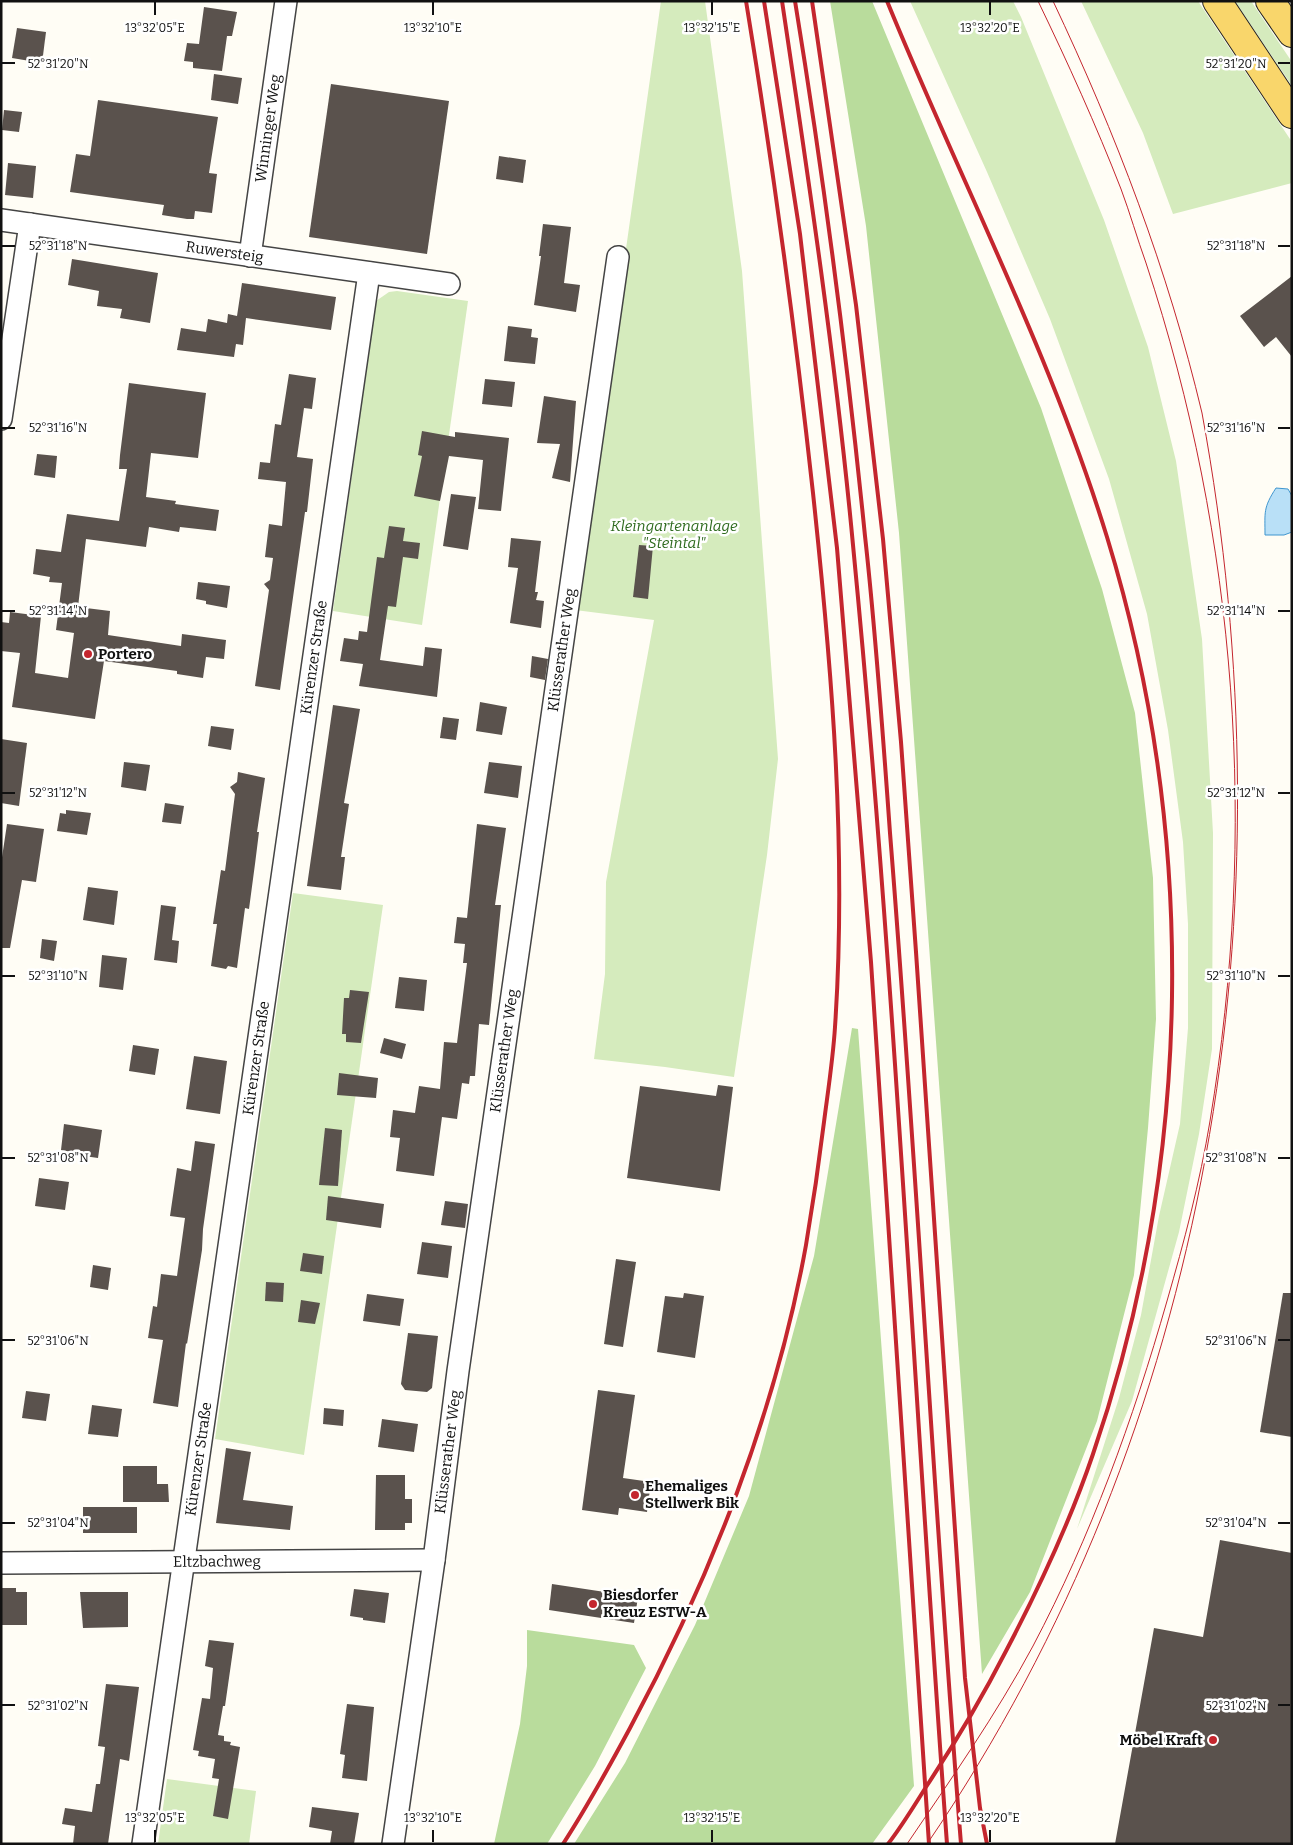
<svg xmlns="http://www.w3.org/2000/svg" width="1293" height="1845" font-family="Bitter,serif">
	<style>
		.green { fill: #d5ebbd }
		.forest { fill: #b9dc9c }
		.water { fill: #b9e0f7; stroke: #3f96cf }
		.building { fill: #5a524d }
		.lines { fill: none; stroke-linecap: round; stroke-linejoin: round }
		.minor-casing { stroke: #444; stroke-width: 24 }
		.primary-casing { stroke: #222; stroke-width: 30 }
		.minor { stroke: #fff; stroke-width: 21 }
		.primary { stroke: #f9d66b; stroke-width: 28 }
		.tram { stroke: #c4262e; stroke-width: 1 }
		.rail { stroke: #c4262e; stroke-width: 4 }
		.ticks { fill: none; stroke: #111; stroke-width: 2 }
		.poi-dot { fill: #c4262e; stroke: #fff; stroke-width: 2 }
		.labels { text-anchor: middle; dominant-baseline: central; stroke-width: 5; stroke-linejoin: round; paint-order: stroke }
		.street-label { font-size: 15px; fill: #111; stroke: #fff }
		.park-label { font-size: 15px; font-style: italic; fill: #2f6b1f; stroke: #fff }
		.poi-label { font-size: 15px; font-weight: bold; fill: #111; stroke: #fff; text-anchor: start }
		.ticks-label { font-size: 12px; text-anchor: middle; fill: #111; stroke: #fff; stroke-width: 5; stroke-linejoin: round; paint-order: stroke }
	</style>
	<rect width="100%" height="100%" fill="#fffdf5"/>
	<!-- green -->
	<g class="green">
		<polygon points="661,1 705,1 742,271 778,759 767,855 734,1077 665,1067 594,1059 605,974 606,882 654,620 575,610"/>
		<polygon points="910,1 1013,1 1021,17 1104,220 1148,347 1176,461 1202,639 1213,833 1212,1049 1199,1134 1179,1232 1132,1401 1077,1529 1119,1398 1141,1315 1159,1216 1180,1124 1188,1028 1188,924 1183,842 1168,730 1147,614 1109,479 1050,319 987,172"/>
		<polygon points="1081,1 1198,1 1292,142 1292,183 1173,214 1143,133"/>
		<polygon points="1235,1 1251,1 1292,62 1292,86"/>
		<polygon points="397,291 468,301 422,625 333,611 376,301 389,292"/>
		<polygon points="293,893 383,905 304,1455 215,1439"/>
		<polygon points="167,1779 256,1791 249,1844 158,1844"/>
	</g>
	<!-- forest -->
	<g class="forest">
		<polygon points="830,1 872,1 1041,408 1102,589 1135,713 1153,878 1156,1019 1148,1128 1134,1275 1097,1421 1030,1592 982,1674 899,533 866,226"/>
		<polygon points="852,1028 858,1029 914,1786 872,1844 574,1844 625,1763 695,1625 749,1496 814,1256"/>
		<polygon points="527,1630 634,1645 646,1668 595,1766 547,1844 494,1844 520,1724 527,1666"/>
	</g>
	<!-- water -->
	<path class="water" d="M1276 488 1288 489 1292 496V532L1284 535H1265C1265 512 1263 508 1276 488Z"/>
	<!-- building -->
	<g class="building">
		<polygon points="204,7 237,12 232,36 227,36 222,71 193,68 193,62 184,61 187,43 199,44"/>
		<polygon points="17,28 46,32 42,63 12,58"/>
		<polygon points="214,74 242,78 238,104 211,100"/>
		<polygon points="331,84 449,101 427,254 309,237"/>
		<polygon points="98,100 218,117 209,173 217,174 212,213 195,211 194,219 187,219 162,215 164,205 70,192 76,154 90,156"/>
		<polygon points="4,110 22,112 19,132 2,130"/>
		<polygon points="499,156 526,160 523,183 496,179"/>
		<polygon points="8,163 36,166 33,198 5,195"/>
		<polygon points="543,224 571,227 564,283 580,285 576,312 534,305 541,256 539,256"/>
		<polygon points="72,259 158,273 150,323 120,318 122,309 97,306 99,291 68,285"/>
		<polygon points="1292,276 1292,357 1276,337 1264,347 1240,316"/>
		<polygon points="242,283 336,297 331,330 246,318 243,345 236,344 234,357 177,350 181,328 206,332 208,319 227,323 228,314 237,316"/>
		<polygon points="508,326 532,329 531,337 538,338 535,364 504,361"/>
		<polygon points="289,374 316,378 312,409 304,408 297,457 313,459 307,512 305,512 280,690 255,686 269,590 264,584 270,580 273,558 265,557 269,524 282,526 286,482 258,479 260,462 270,463 275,424 281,425"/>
		<polygon points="485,379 515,382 512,407 482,404"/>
		<polygon points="129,383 206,393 198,458 151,453 146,497 176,501 175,504 219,510 216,531 180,527 179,532 149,527 146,547 86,539 78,607 110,611 108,635 181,646 182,634 226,640 224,659 206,657 203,678 177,674 177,671 104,661 95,719 12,707 20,653 1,651 1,622 9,623 10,612 41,616 35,673 68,678 74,633 56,630 62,583 49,582 50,577 33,574 36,549 61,552 67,514 119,521 127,469 119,469 120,455"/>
		<polygon points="544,396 576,401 570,482 552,478 560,444 537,443"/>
		<polygon points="422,431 455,437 455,432 509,438 501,511 478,509 483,460 449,456 440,501 414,496 422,456 418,455"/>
		<polygon points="37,454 57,456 55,478 34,475"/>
		<polygon points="451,494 476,497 468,550 443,546"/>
		<polygon points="389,526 405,528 403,541 420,543 418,559 403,557 396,607 388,606 380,660 423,666 425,647 442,649 437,697 359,686 363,664 340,661 344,638 358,640 359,631 367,632 377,557 384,558"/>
		<polygon points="511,538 541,541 535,592 538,592 536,600 544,601 541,628 510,623 518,568 508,567"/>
		<polygon points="639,545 653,546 648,599 633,597"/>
		<polygon points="198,582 230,586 227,608 206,604 206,601 196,599"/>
		<polygon points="532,656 548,659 545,680 530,677"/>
		<polygon points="480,702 507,707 502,735 476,731"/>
		<polygon points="333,705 360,709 344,803 349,804 341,857 345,857 341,890 307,886"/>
		<polygon points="443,717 459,719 456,740 440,738"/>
		<polygon points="211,726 234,729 231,750 208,746"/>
		<polygon points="1,739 27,743 19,806 1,803"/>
		<polygon points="124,762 150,765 146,791 121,787"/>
		<polygon points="489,762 522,766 518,798 484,793"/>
		<polygon points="238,772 265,778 257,832 259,832 255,864 249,909 245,908 237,968 228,966 226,969 211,966 217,924 213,924 221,870 225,871 235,794 230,787 237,782"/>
		<polygon points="165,803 184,806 181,824 162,822"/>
		<polygon points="66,810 91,813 87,835 57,831 60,813 66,814"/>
		<polygon points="7,824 44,829 36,882 22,880 10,948 1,948 1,864"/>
		<polygon points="477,824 506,828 495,905 501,905 489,1025 479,1024 475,1076 470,1076 469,1084 462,1083 457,1119 442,1117 434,1176 396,1171 400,1138 390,1137 393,1110 415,1113 419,1086 440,1089 444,1042 457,1043 467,963 463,963 465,944 454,943 457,917 467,918"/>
		<polygon points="88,887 118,891 114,925 83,920"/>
		<polygon points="161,905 176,907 172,940 179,941 177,963 154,960"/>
		<polygon points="42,939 57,941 54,961 40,958"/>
		<polygon points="102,955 127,958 123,990 99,987"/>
		<polygon points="399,977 427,980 424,1011 395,1008"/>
		<polygon points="350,990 369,992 361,1043 346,1042 346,1034 342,1034 344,998 349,998"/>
		<polygon points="384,1038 406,1044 402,1059 380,1053"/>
		<polygon points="133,1045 159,1049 155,1075 129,1071"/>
		<polygon points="194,1056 227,1061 220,1114 186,1109"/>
		<polygon points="339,1073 378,1078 376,1098 337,1095"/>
		<polygon points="718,1085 733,1087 720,1191 627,1178 640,1086 716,1096"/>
		<polygon points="64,1124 102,1130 98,1158 77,1155 77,1153 61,1150"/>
		<polygon points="325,1128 342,1130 338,1186 319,1185"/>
		<polygon points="195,1141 215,1144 203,1229 202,1250 187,1344 186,1343 178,1407 153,1403 163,1340 148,1338 153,1306 157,1307 161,1274 177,1276 185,1218 170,1216 177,1168 191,1171"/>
		<polygon points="39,1178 69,1182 65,1210 35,1206"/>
		<polygon points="328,1196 384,1204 381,1228 326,1220"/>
		<polygon points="445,1201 468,1204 465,1228 441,1225"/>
		<polygon points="422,1242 452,1246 448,1278 417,1274"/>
		<polygon points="303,1253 324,1256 322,1274 300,1271"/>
		<polygon points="616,1259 636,1262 623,1347 604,1344"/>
		<polygon points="93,1265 111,1268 108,1290 90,1287"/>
		<polygon points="266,1282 284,1283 283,1302 265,1301"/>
		<polygon points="684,1293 704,1296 695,1358 657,1352 665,1296 683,1298"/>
		<polygon points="1283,1293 1292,1293 1292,1437 1260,1432"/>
		<polygon points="367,1294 404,1299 400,1326 363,1321"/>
		<polygon points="301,1300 320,1303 315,1324 298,1322"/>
		<polygon points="408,1333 438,1336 432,1388 427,1392 405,1390 401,1384"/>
		<polygon points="598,1390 635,1395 623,1478 651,1482 647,1512 619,1508 618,1515 582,1510"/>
		<polygon points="26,1391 50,1394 46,1421 22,1418"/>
		<polygon points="92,1405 122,1409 118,1437 88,1434"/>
		<polygon points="324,1408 344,1410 343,1426 323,1424"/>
		<polygon points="382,1419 418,1424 414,1452 378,1447"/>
		<polygon points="226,1448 251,1452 243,1500 293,1506 290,1530 216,1523"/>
		<polygon points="123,1466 157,1466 157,1484 168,1484 169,1502 123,1502"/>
		<polygon points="376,1475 405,1475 405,1499 412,1499 412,1523 405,1523 405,1530 375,1530"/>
		<rect x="83" y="1507" width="54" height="26"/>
		<polygon points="1220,1540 1292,1553 1292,1844 1115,1844 1154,1628 1203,1637"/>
		<polygon points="552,1584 638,1597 634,1623 549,1610"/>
		<polygon points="1,1588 16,1588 16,1592 27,1592 27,1625 1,1625"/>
		<polygon points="354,1589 389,1593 385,1623 363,1620 363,1618 350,1616"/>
		<polygon points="80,1592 128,1592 128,1627 83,1628"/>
		<polygon points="209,1640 234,1643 225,1706 223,1706 218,1735 224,1736 224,1741 231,1742 230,1745 240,1747 228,1819 213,1816 219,1779 212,1778 215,1759 198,1756 199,1751 193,1750 202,1698 210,1699 213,1668 205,1666"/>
		<polygon points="106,1684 139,1687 129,1761 120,1759 108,1844 73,1844 75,1826 62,1824 65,1808 92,1812 96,1784 100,1784 105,1747 98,1746"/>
		<polygon points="347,1704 374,1707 367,1781 342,1778 345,1755 340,1754"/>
		<polygon points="312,1807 359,1813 354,1844 330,1844 332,1831 309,1827"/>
	</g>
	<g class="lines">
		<defs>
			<g id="minor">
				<path id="s1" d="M1 220 449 284"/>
				<path id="s2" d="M250 256 286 1"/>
				<polyline points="1,419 30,224"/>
				<path id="s3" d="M1 1563 434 1560"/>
				<path id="s4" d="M143 1844 369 273"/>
				<path id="s5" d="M393 1844 434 1560 458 1371 618 257"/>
			</g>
			<g id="primary">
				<polyline points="1217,1 1292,114"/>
				<polyline points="1270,1 1292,33"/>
			</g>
		</defs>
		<!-- minor casing -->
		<use href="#minor" class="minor-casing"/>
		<!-- primary casing -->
		<use href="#primary" class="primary-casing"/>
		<!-- minor -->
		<use href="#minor" class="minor"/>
		<!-- primary -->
		<use href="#primary" class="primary"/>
		<!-- tram -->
		<g class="tram">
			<path d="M907 1844C951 1779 996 1715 1033 1646 1091 1536 1133 1420 1167 1301 1184 1242 1200 1182 1210 1121 1258 831 1238 542 1146 263 1137 238 1130 213 1121 189 1096 125 1068 63 1038 1"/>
			<path d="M927 1844C1212 1427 1293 907 1202 413 1168 270 1116 134 1053 1"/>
		</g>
		<!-- rail -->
		<g class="rail">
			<polyline points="764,1 800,234 837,548 871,962 929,1844"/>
			<path d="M782 1C809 182 836 363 853 545 895 977 915 1411 947 1844"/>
			<path d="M795 1C824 179 847 357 865 536 876 635 883 734 890 833 917 1169 934 1507 961 1844"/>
			<polyline points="812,1 856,305 883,539 901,742 916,952 965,1678 980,1808 987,1844"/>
			<path d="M887 1C960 180 1050 352 1107 537 1198 834 1194 1159 1093 1454 1070 1522 1039 1588 1006 1651 982 1698 955 1743 926 1787 914 1806 902 1826 888 1844"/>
			<path d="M563 1844C587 1807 609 1767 630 1728 710 1579 776 1412 806 1245 813 1204 819 1163 824 1122 828 1091 833 1059 835 1027 847 849 832 671 813 493 795 329 773 165 746 1"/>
		</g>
	</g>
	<!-- ticks -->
	<path class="ticks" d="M155 2V15M433 2V15M712 2V15M990 2V15M2 63H15M1278 63H1290M2 246H15M1278 246H1290M2 428H15M1278 428H1290M2 611H15M1278 611H1290M2 793H15M1278 793H1290M2 976H15M1278 976H1290M2 1158H15M1278 1158H1290M2 1340H15M1278 1340H1290M2 1523H15M1278 1523H1290M2 1705H15M1278 1705H1290M155 1830V1842M433 1830V1842M712 1830V1842M990 1830V1842"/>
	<!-- markers -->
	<g class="poi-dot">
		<circle cx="88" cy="654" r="5"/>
		<circle cx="635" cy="1495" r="5"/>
		<circle cx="593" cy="1604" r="5"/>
		<circle cx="1213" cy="1740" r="5"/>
	</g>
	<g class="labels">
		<!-- street labels -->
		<g class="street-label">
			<text stroke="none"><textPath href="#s2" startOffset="129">Winninger Weg</textPath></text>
			<text stroke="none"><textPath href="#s1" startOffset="226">Ruwersteig</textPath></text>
			<text stroke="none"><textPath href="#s5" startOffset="1206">Klüsserather Weg</textPath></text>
			<text stroke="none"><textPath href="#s4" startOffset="1199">Kürenzer Straße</textPath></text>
			<text stroke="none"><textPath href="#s5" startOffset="801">Klüsserather Weg</textPath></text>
			<text stroke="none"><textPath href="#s4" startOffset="794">Kürenzer Straße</textPath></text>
			<text stroke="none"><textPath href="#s5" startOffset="396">Klüsserather Weg</textPath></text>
			<text stroke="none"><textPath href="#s4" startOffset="389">Kürenzer Straße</textPath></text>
			<text stroke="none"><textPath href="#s3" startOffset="216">Eltzbachweg</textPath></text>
		</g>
		<!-- park labels -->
		<g class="park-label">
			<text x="674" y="526">Kleingartenanlage<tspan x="674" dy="17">"Steintal"</tspan></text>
		</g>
		<!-- poi labels -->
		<g class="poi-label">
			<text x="98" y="654">Portero</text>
			<text x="645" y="1486">Ehemaliges<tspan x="645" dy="17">Stellwerk Bik</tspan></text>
			<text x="603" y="1595">Biesdorfer<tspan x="603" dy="17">Kreuz ESTW-A</tspan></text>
			<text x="1203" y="1740" text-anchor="end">Möbel Kraft</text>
		</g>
	</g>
	<g class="ticks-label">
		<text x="155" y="32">13°32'05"E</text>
		<text x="433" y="32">13°32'10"E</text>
		<text x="712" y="32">13°32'15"E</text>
		<text x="990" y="32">13°32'20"E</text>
		<text x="58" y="68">52°31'20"N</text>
		<text x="1236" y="68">52°31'20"N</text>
		<text x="58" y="250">52°31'18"N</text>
		<text x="1236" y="250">52°31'18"N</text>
		<text x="58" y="432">52°31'16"N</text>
		<text x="1236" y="432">52°31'16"N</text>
		<text x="58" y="615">52°31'14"N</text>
		<text x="1236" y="615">52°31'14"N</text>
		<text x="58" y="797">52°31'12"N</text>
		<text x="1236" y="797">52°31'12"N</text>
		<text x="58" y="980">52°31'10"N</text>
		<text x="1236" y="980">52°31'10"N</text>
		<text x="58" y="1162">52°31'08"N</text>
		<text x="1236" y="1162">52°31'08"N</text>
		<text x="58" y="1345">52°31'06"N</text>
		<text x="1236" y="1345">52°31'06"N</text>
		<text x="58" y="1527">52°31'04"N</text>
		<text x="1236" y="1527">52°31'04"N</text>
		<text x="58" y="1710">52°31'02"N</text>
		<text x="1236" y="1710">52°31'02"N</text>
		<text x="155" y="1822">13°32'05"E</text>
		<text x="433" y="1822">13°32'10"E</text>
		<text x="712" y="1822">13°32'15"E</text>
		<text x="990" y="1822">13°32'20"E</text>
	</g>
	<!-- border -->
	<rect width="1293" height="1845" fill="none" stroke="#111111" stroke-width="5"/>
</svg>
